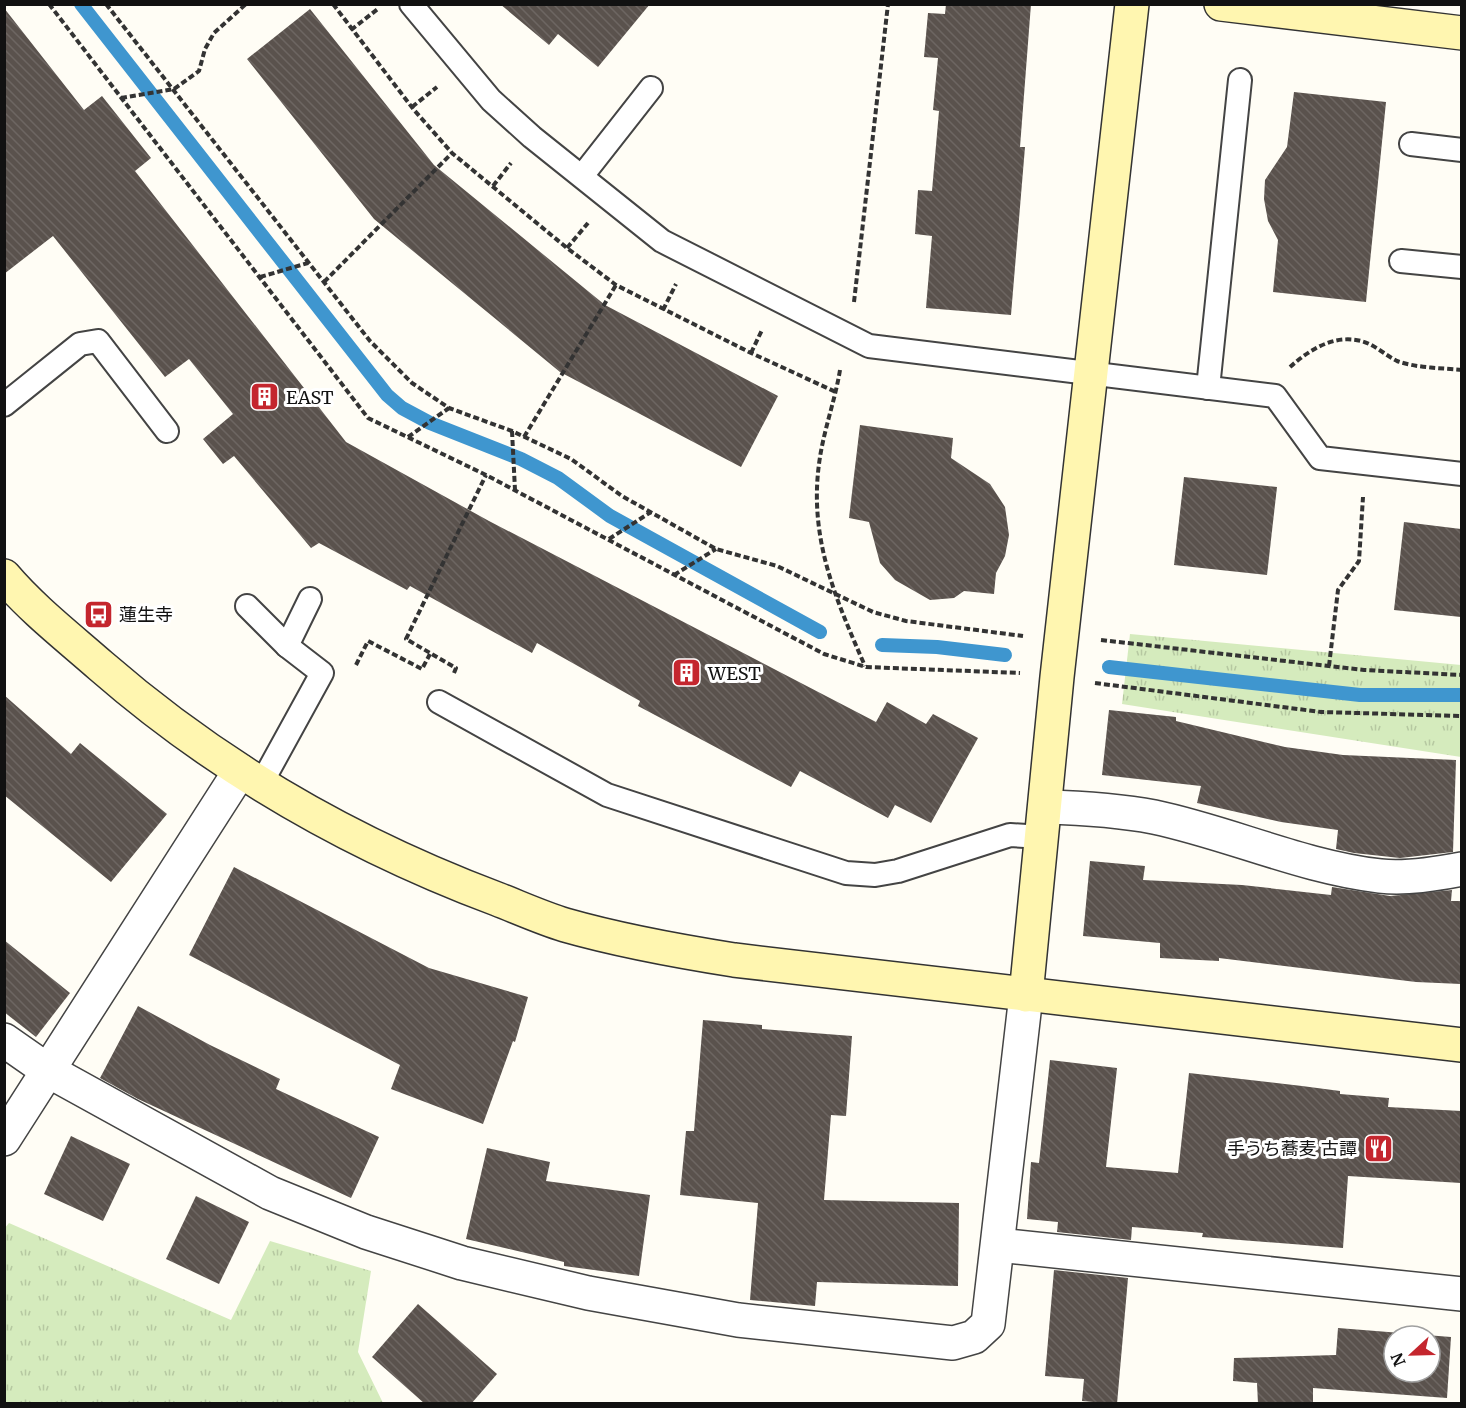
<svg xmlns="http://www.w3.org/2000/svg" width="1466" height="1408" font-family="Merriweather,'Noto Sans JP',serif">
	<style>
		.grass { fill: url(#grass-tufts) }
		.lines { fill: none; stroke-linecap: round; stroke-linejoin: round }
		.stream { stroke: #3f96cf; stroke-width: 14 }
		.building { fill: url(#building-back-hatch); fill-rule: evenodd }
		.lane-casing { stroke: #444; stroke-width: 26 }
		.street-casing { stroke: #444; stroke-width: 36 }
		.secondary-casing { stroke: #333; stroke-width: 36 }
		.path { stroke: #333; stroke-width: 4; stroke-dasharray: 6 3; stroke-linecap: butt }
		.lane { stroke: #fff; stroke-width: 22 }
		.street { stroke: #fff; stroke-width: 33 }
		.secondary { stroke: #fff6b0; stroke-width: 33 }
		.labels { text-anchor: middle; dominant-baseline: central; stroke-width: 6; stroke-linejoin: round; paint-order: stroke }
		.poi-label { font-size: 18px; fill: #111; stroke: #fff; text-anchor: start }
	</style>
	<defs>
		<pattern id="grass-tufts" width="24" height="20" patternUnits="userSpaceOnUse" patternTransform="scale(1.5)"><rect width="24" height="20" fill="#d5ebbd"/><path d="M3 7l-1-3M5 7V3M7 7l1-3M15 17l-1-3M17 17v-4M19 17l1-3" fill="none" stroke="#b6c8a1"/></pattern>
		<pattern id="building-back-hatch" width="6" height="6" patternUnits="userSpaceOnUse" patternTransform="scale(1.5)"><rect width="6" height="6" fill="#5a524d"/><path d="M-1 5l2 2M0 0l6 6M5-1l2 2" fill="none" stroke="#6d6662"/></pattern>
	</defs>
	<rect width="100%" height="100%" fill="#fffdf5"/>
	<!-- grass -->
	<g class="grass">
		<polygon points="1130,634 1461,665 1461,757 1122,704"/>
		<polygon points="9,1223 231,1320 270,1241 371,1271 358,1352 383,1403 5,1403 4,1229"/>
	</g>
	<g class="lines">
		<!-- stream -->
		<g class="stream">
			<polyline points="81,4 387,395 402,408 430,423 521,459 558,478 610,516 820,632"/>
			<polyline points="882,645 937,647 1005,655"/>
			<polyline points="1109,667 1360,695 1462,695"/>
		</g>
	</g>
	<!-- building -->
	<g class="building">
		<polygon points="500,4 650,4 598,67 558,34 549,45"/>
		<polygon points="946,4 1031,4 1020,147 1025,147 1011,315 926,308 932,236 915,234 918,190 932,191 939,111 933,110 938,58 924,57 928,13 945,14"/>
		<polygon points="4,8 84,110 102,96 151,158 135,171 346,442 489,521 876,722 887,702 926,724 933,714 978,738 931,823 895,805 888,818 800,771 791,787 638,706 640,701 537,643 532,653 410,586 407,590 319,543 311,548 234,456 223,464 203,439 233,414 189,359 165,377 53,236 4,274"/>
		<polygon points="310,9 434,165 605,305 778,396 741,467 560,372 374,219 247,59"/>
		<polygon points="1294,92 1386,102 1366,302 1273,292 1278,240 1268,221 1264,199 1265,180 1287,147"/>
		<polygon points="860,425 953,438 951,458 990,484 1005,507 1009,535 1005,556 996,573 994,594 964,591 954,598 930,600 895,580 880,563 869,522 849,518"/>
		<polygon points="1184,477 1277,487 1267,575 1174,565"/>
		<polygon points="1404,522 1461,529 1461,617 1394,610"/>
		<polygon points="4,695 71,754 80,743 167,814 111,882 4,795"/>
		<polygon points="1109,710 1176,717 1176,721 1285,747 1343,755 1456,760 1453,852 1400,858 1354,853 1336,849 1338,830 1281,822 1197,803 1201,786 1102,775"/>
		<polygon points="1090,861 1145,866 1143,880 1242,885 1331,895 1332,887 1390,896 1452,890 1451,901 1461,901 1461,984 1416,982 1219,958 1219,961 1160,958 1160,943 1083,936"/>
		<polygon points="234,867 429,968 528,997 515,1042 513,1041 483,1124 391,1089 400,1065 189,955"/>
		<polygon points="4,940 70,993 36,1037 4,1012"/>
		<polygon points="138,1006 210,1045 280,1079 276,1089 379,1137 351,1198 138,1099 100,1078"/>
		<polygon points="703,1020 762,1025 762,1029 852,1036 846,1116 831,1115 824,1200 959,1203 958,1286 817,1282 815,1306 750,1300 758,1203 680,1195 686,1131 694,1131"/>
		<polygon points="1050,1060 1117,1068 1106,1167 1178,1173 1189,1073 1302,1086 1340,1091 1340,1094 1389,1098 1388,1107 1461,1111 1461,1183 1348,1176 1343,1248 1202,1237 1203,1233 1132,1227 1131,1240 1057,1232 1058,1222 1027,1219 1031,1162 1039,1163"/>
		<polygon points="71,1136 130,1164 103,1221 44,1194"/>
		<polygon points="487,1148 550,1162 546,1181 650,1195 639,1276 564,1266 564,1262 466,1239"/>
		<polygon points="196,1196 249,1222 219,1284 166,1259"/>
		<polygon points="1054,1270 1128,1278 1117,1404 1082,1401 1084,1379 1045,1376"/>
		<polygon points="418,1304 497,1374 471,1404 425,1404 372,1357"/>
		<path d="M1338 1328 1451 1337 1447 1398 1313 1388V1404H1258L1257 1383 1233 1381 1234 1358 1336 1355ZM1394 1336H1430V1372H1394Z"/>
	</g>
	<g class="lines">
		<defs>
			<g id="lane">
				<polyline points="411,4 491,100 532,137 662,241 869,346 1275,396 1320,458 1462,474"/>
				<polyline points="1411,144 1462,150"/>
				<polyline points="582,176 651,88"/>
				<polyline points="1401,261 1462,267"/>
				<polyline points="1208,388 1240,80"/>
				<polyline points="4,405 80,344 98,341 167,431"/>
				<polyline points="247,606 287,646 322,673 261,784"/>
				<polyline points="287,646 310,599"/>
				<polyline points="439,702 607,795 846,873 875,875 898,871 1010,835 1042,837"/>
			</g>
			<g id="street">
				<path d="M1045 807C1081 808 1118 810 1154 817 1230 833 1302 867 1380 876 1406 879 1436 874 1462 869"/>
				<polyline points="4,1040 47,1070 270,1193 366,1232 462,1263 588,1293 738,1320 953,1343 974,1337 988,1324 1026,995"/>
				<polyline points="4,1139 240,771"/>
				<polyline points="998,1245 1462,1294"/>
			</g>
			<g id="secondary">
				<polyline points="1221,4 1462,33"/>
				<path d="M4 576C32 609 68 637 101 666 217 767 353 845 497 899 520 908 542 918 565 925 621 941 677 951 734 960L1462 1045"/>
				<polyline points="1026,995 1057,677 1132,4"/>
			</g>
		</defs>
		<!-- lane casing -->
		<use href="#lane" class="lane-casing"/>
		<!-- street casing -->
		<use href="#street" class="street-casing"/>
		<!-- secondary casing -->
		<use href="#secondary" class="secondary-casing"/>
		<!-- path -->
		<g class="path">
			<polyline points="49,4 368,418 486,475 824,654 866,667 1020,673"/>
			<polyline points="106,4 370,341 412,383 449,408 512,431 571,459 622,496 716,549 777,566 873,612 906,621 1023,636"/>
			<polyline points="333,4 414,110 452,153 567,248 616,285 751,353 836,392"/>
			<polyline points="351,30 379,8"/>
			<polyline points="121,98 174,89 199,71 205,49 214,33 246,4"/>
			<polyline points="412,107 437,87"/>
			<polyline points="493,186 511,163"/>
			<polyline points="567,248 588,223"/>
			<polyline points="260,277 308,263"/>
			<polyline points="324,282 452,153"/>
			<polyline points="854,302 888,4"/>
			<polyline points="663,310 676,284"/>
			<polyline points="751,353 762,330"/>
			<path d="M1290 367C1309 350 1334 334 1361 341 1374 344 1385 355 1397 361 1416 368 1442 368 1462 370"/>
			<path d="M840 370C835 401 823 432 819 464 809 539 836 600 865 666"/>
			<polyline points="512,431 515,490"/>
			<polyline points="408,437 449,408"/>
			<polyline points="524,437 616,285"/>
			<polyline points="609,539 651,512"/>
			<polyline points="674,575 716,549"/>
			<polyline points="1101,640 1364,670 1462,675"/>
			<polyline points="356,665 368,641 422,669 430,654"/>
			<polyline points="1329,666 1338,590 1359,561 1363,497"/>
			<polyline points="454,673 456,668 406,639 486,475"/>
			<polyline points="1095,683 1321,712 1462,716"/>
		</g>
		<!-- lane -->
		<use href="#lane" class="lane"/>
		<!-- street -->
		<use href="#street" class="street"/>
		<!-- secondary -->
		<use href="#secondary" class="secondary"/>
	</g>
	<!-- icons -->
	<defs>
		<symbol id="building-square" viewBox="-11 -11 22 22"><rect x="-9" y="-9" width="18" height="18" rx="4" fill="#c4262e" stroke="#fff"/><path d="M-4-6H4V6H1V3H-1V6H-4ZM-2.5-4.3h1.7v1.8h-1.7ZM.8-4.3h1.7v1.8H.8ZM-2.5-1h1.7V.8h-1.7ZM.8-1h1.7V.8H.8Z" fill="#fff"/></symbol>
		<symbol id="bus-square" viewBox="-11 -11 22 22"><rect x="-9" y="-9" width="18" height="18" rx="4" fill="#c4262e" stroke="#fff"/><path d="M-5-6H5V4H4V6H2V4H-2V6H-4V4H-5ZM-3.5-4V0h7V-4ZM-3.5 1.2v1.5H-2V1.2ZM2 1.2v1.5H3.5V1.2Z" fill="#fff"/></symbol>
		<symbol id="restaurant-square" viewBox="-11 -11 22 22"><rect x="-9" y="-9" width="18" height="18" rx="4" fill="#c4262e" stroke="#fff"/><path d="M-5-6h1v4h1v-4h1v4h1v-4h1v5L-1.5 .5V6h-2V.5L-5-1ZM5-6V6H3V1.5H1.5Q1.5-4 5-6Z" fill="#fff"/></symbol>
	</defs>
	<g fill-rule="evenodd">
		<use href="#building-square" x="248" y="380" width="33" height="33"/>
		<use href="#bus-square" x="82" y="598" width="33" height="33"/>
		<use href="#building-square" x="670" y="656" width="33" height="33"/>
		<use href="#restaurant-square" x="1362" y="1132" width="33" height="33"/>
	</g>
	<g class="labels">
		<!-- poi labels -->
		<g class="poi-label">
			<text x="286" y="397">EAST</text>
			<text x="119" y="614">蓮生寺</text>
			<text x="708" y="673">WEST</text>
			<text x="1357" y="1148" text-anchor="end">手うち蕎麦 古譚</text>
		</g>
	</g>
	<!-- border -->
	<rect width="1466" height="1408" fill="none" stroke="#111111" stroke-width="12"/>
	<!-- north arrow -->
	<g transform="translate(1412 1354) rotate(248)"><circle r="28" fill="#ffffff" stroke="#a0a0a0" stroke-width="1.5"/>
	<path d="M0-4.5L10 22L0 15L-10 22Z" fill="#c4262e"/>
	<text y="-9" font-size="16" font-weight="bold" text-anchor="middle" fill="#111111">N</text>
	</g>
</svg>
